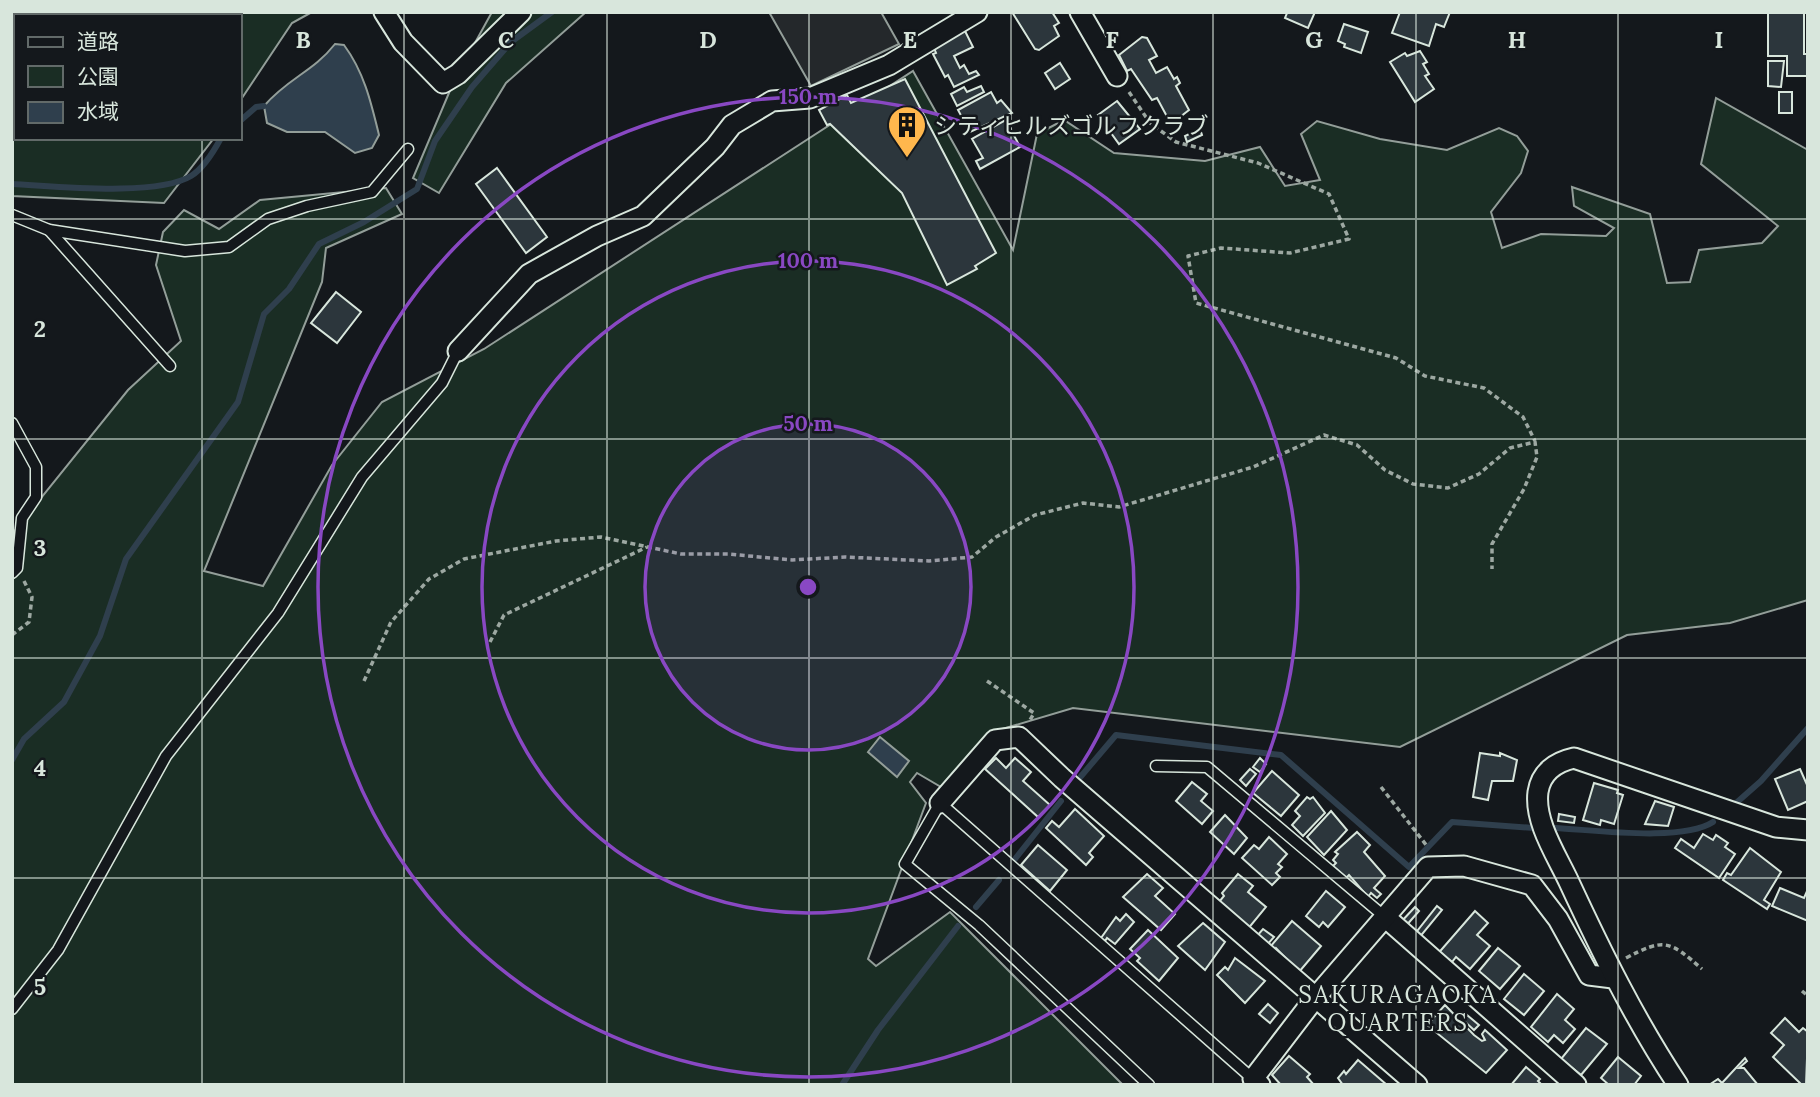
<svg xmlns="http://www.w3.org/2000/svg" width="1820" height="1097" font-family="Lora,'Noto Sans JP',serif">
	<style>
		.green { fill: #1a2d24; stroke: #939e99; stroke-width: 2 }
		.parking { fill: #24282b; stroke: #939e99; stroke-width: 2 }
		.water { fill: #2f3f4d; stroke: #939e99; stroke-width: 2 }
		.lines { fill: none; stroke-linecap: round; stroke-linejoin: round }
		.stream { stroke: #2f3f4d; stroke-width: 6 }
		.building { fill: #2c363c; stroke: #d8e6dc; stroke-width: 2 }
		.service-casing { stroke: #d8e6dc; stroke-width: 13 }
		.minor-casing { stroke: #d8e6dc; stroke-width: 23 }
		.path { stroke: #9da8a2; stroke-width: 3.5; stroke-dasharray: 5 3.5; stroke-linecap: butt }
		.service { stroke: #14181c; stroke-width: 10 }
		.minor { stroke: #14181c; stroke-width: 19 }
		.grid { fill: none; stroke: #d8e6dc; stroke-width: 2; stroke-opacity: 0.55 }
		.ring { fill: none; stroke: #8948c3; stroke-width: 3.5 }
		.labels { text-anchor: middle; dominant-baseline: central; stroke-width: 5; stroke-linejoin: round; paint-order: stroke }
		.poi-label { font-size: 23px; fill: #d8e6dc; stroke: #14181c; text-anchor: start }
		.neighbourhood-label { font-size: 24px; letter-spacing: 2px; fill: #d8e6dc; stroke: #14181c }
		.grid-label { font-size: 23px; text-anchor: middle; font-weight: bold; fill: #d8e6dc; stroke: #14181c; stroke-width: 5; stroke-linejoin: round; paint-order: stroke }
		.centre { fill: #8948c3; stroke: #14181c; stroke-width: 3.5 }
		.ring-label { font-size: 21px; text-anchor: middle; font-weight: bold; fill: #8948c3; stroke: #14181c; stroke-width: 5; stroke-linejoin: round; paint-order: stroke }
	</style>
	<rect width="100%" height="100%" fill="#14181c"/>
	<!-- green -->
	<g class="green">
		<polygon points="12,12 312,12 292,23 240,101 240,16 16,16 16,138 214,138 164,203 12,196"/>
		<polygon points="492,12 586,12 506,83 439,193 413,178 454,81"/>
		<polygon points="913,71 1013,250 1037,134 1064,120 1114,153 1205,161 1260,147 1285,186 1320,180 1301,134 1317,121 1380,139 1447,150 1499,128 1517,136 1528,151 1521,173 1491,212 1502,248 1541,234 1606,236 1614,228 1574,206 1572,187 1650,214 1667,283 1690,282 1699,250 1762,243 1778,226 1701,164 1716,98 1808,150 1808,600 1730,623 1627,635 1400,747 1073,708 989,733 941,787 917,773 910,782 926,803 868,959 876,966 950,912 1123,1085 12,1085 12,534 128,390 181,341 156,265 163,232 184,210 219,229 260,200 386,188 402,214 326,248 322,282 204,571 263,586 332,465 382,402 484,349"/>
	</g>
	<!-- parking -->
	<polygon class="parking" points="769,12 881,12 899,44 811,86"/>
	<!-- water -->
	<g class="water">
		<path d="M335 44 344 45C364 72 371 102 379 135L372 148 355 153 325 132H287L267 123 264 106C288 78 313 72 335 44Z"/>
		<polygon points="880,737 909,761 897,777 868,752"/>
	</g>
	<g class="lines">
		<!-- stream -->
		<g class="stream">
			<polyline points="240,121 256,107 264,106"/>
			<path d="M12 184C55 186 156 197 191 176 204 168 214 151 221 138"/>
			<polyline points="12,760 24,739 64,702 100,636 126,559 238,402 264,314 289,289 319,244 364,222 417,189 435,141 472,87 511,42 552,12"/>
			<polyline points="1077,781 1116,735 1281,755 1409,867 1452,822 1534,828"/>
			<polyline points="1735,804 1761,781 1808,728"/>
			<path d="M1555 828C1595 830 1682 842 1713 822"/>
			<polyline points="1015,859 1061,801"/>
			<polyline points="976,907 999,880"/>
			<polyline points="842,1085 878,1030 958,926"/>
		</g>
	</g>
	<!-- building -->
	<g class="building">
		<polygon points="1012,12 1052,12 1059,23 1054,26 1059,36 1039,50 1035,49"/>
		<polygon points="1284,12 1315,12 1308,28 1285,18 1287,13"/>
		<polygon points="1400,12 1450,12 1444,27 1436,24 1429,46 1392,33"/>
		<polygon points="1768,13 1804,13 1804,54 1808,54 1808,76 1787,76 1787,56 1768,56"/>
		<polygon points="1344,24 1368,32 1361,53 1344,47 1345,44 1338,41"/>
		<polygon points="964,29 973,47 954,56 960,68 964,65 969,74 976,71 979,75 954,87 948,75 945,77 933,54 936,53 934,48"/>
		<polygon points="1142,37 1147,38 1157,56 1149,60 1156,73 1167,67 1174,79 1177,77 1180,83 1176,86 1189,110 1171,124 1157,98 1152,100 1131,69 1127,71 1119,55"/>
		<polygon points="1420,51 1427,62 1423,64 1429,74 1425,76 1434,89 1415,102 1390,62 1405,53 1407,56"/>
		<polygon points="1768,61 1784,61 1781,87 1768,86"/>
		<polygon points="1060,63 1070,79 1055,89 1045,73"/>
		<polygon points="905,79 996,253 975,266 977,269 947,285 902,193 830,124 827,125 819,110 847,95 851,103"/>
		<polygon points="981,86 984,92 957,106 951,94 964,87 967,92"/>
		<polygon points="991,92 997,103 1001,100 1012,113 970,132 958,110"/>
		<rect x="1779" y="92" width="13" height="21"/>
		<polygon points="1117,101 1140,129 1119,144 1098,115"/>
		<polygon points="1006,120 1020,147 980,169 976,161 983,158 972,139"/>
		<polygon points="1200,129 1202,135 1187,142 1185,136"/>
		<polygon points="497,168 547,237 526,253 476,184"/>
		<polygon points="336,292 361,312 337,343 311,323"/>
		<polygon points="1480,753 1500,756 1500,753 1517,760 1513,781 1492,781 1488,800 1473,797"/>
		<polygon points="996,758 1006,768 1015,758 1031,772 1023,781 1050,805 1038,817 985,769"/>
		<polygon points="1260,758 1266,764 1260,772 1253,767"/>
		<polygon points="1250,769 1256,774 1246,786 1240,780"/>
		<polygon points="1800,769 1808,787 1808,801 1788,810 1775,779"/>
		<polygon points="1272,771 1299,795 1281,816 1253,793"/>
		<polygon points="1192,782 1207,794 1201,801 1213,811 1202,824 1176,801"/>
		<polygon points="1594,783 1618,790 1617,793 1623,795 1614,824 1601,820 1600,825 1583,820"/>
		<polygon points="1307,797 1310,799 1313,797 1325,813 1303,836 1292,825 1300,816 1295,811"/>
		<polygon points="1655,801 1674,807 1668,826 1645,824"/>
		<polygon points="1075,809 1104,836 1089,853 1093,857 1086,865 1046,828 1052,821 1059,827"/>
		<polygon points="1331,811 1347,830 1324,855 1307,837"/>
		<polygon points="1559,814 1575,817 1574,823 1558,821"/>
		<polygon points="1225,815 1247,838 1234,854 1210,832"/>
		<polygon points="1357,832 1370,845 1364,852 1385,876 1374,888 1381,894 1377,898 1371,893 1368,897 1349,875 1346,878 1333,866 1336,863 1333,860 1338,854 1335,852"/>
		<polygon points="1703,834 1713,840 1716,835 1728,843 1725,847 1735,854 1719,878 1675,848 1681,839 1694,848"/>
		<polygon points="1269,837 1287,854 1278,864 1282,867 1276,873 1280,877 1272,885 1242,858 1254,845 1259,849"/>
		<polygon points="1038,845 1067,870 1050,891 1021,865"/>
		<polygon points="1750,848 1781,872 1764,900 1770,904 1767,909 1723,880 1727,873 1731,875"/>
		<polygon points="1147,874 1163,888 1155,896 1175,914 1161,930 1123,897"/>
		<polygon points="1238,874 1253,886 1248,892 1266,907 1247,930 1219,902 1224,896 1222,893"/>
		<polygon points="1780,888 1804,898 1808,889 1808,921 1772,906"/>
		<polygon points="1326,891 1345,907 1328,927 1323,922 1319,927 1306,916"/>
		<polygon points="1437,906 1442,910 1419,938 1414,935"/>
		<polygon points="1415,907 1419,911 1405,927 1400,923"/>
		<polygon points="1475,911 1488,923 1477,935 1490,946 1470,969 1456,957 1452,962 1444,956 1440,960 1435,957"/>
		<polygon points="1126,914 1134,922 1115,944 1107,938 1105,941 1101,938 1116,917 1120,921"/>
		<polygon points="1292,921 1321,946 1299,972 1276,948 1274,951 1270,947"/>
		<polygon points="1203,923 1225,942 1205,970 1178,946"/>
		<polygon points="1263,929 1274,937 1267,945 1256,937"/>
		<polygon points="1148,930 1178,958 1159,981 1137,961 1140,958 1130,949"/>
		<polygon points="1498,948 1520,966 1500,989 1479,971"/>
		<polygon points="1235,958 1265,981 1245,1003 1217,975 1225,967 1228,970"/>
		<polygon points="1524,974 1544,991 1524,1015 1504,999"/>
		<polygon points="1557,994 1574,1009 1565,1020 1575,1029 1563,1043 1554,1035 1548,1042 1531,1027"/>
		<polygon points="1268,1004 1278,1013 1270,1023 1259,1014"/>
		<polygon points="1445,1005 1474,1035 1482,1041 1485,1040 1482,1034 1485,1030 1507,1050 1486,1073 1427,1025"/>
		<polygon points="1467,1015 1479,1025 1474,1030 1463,1020"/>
		<polygon points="1785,1018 1799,1032 1803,1028 1808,1032 1806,1085 1802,1085 1773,1057 1784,1045 1771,1033"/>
		<polygon points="1586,1028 1607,1044 1581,1075 1561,1059"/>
		<polygon points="1289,1056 1310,1074 1307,1077 1314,1085 1281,1085 1272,1075"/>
		<polygon points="1618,1057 1641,1076 1634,1085 1609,1085 1601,1078"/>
		<polygon points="1745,1058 1747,1061 1739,1068 1744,1068 1758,1085 1709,1085 1718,1079 1722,1083"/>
		<polygon points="1358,1060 1387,1085 1343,1085 1338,1078 1344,1071 1346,1074"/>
		<polygon points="1526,1067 1540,1079 1538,1081 1542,1085 1511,1085"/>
	</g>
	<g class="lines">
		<defs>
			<g id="service">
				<polyline points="12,215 49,230 185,251 229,247 268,219 307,206 372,192 408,149"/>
				<polyline points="49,230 170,366"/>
				<polyline points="12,423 36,467 36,497 22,518 17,568 12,573"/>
				<polyline points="1156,766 1207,767 1385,917"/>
				<polyline points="12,1009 58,950 166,756 278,613 362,477 442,383 458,351"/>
				<polyline points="1149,1085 979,925 905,864 940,803 1253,1079"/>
			</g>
			<g id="minor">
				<polyline points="384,12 403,42 443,83 458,74 521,12"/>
				<polyline points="1080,12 1117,76"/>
				<polyline points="458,351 529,274 597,236 643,216 715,147 732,125 772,101 810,98 889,65 977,12"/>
				<polyline points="940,803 995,740 1019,737 1062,778 1417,1085"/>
				<polyline points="1385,917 1576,1085"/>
				<polyline points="1260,1085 1253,1079 1315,998 1428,867 1464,866 1532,885 1558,919 1589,975 1613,978"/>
				<path d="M1678 1085C1635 1020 1602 953 1569 882 1557 856 1534 822 1538 792 1541 772 1556 762 1574 758L1776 827 1808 830"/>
			</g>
		</defs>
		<!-- service casing -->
		<use href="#service" class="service-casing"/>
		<!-- minor casing -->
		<use href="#minor" class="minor-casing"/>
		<!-- path -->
		<g class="path">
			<polyline points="1129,92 1150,123 1176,142 1258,163 1329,194 1349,239 1290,253 1221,248 1188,256 1196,303 1396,358 1425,376 1484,388 1523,417 1535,441"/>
			<polyline points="12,635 29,622 32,597 24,581"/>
			<polyline points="490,642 504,615 647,547"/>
			<polyline points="364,681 391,622 429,579 464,559 556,541 601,537 681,554 728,554 792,560 845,557 929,561 972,557 996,537 1035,515 1083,503 1119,507 1253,467 1324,435 1357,445 1385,470 1413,484 1448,488 1479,474 1510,448 1535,442 1537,457 1524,489 1492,544 1492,569"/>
			<polyline points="987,681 1034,713 1030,720"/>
			<polyline points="1381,787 1427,846"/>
			<path d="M1626 958C1664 938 1669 940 1702 969"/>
			<polyline points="1802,991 1808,996"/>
		</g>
		<!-- service -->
		<use href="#service" class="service"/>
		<!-- minor -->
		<use href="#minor" class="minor"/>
	</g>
	<!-- grid -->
	<path class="grid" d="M202 12V16M404 12V1085M607 12V1085M809 12V1085M1011 12V1085M1213 12V1085M1416 12V1085M1618 12V1085M202 138V1085M12 219H1808M12 439H1808M12 658H1808M12 878H1808"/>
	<!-- distance rings -->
	<circle cx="808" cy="587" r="163" fill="#8948c3" fill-opacity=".12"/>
	<g class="ring">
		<circle cx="808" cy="587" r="163"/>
		<circle cx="808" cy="587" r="326"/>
		<circle cx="808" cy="587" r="490"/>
	</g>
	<!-- icons -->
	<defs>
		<symbol id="building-pin" viewBox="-11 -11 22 30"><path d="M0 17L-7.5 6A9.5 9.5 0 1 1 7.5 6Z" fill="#ffb74d" stroke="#14181c"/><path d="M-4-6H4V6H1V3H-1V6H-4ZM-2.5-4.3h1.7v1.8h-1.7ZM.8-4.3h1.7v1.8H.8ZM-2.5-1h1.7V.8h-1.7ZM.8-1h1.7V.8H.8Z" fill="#111"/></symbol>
	</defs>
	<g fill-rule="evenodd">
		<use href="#building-pin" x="885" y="103" width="44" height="60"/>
	</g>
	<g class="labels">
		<!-- poi labels -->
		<g class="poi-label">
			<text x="934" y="125">シティヒルズゴルフクラブ</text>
		</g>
		<!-- neighbourhood labels -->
		<g class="neighbourhood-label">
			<text x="1398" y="994">SAKURAGAOKA<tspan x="1398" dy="28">QUARTERS</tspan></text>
		</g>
	</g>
	<g class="grid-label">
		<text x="303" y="48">B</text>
		<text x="506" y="48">C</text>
		<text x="708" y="48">D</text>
		<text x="910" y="48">E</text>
		<text x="1112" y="48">F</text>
		<text x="1314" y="48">G</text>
		<text x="1517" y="48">H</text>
		<text x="1719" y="48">I</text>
		<text x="40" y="337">2</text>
		<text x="40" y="556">3</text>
		<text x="40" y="776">4</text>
		<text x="40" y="995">5</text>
	</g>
	<circle cx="808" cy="587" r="10" class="centre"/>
	<g class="ring-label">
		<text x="808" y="104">150 m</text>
		<text x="808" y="268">100 m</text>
		<text x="808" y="431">50 m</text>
	</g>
	<!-- border -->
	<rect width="1820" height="1097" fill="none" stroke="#d8e6dc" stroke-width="28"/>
	<!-- legend -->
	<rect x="14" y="14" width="228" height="126" fill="#14181c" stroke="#626a69" stroke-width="2"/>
	<rect x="28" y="37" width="35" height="10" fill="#14181c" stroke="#626a69" stroke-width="2"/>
	<text x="77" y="49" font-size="21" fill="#d8e6dc">道路</text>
	<rect x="28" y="66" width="35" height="21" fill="#1a2d24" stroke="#626a69" stroke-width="2"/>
	<text x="77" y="84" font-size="21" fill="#d8e6dc">公園</text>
	<rect x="28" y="102" width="35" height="21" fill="#2f3f4d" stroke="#626a69" stroke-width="2"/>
	<text x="77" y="119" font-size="21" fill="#d8e6dc">水域</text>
</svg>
